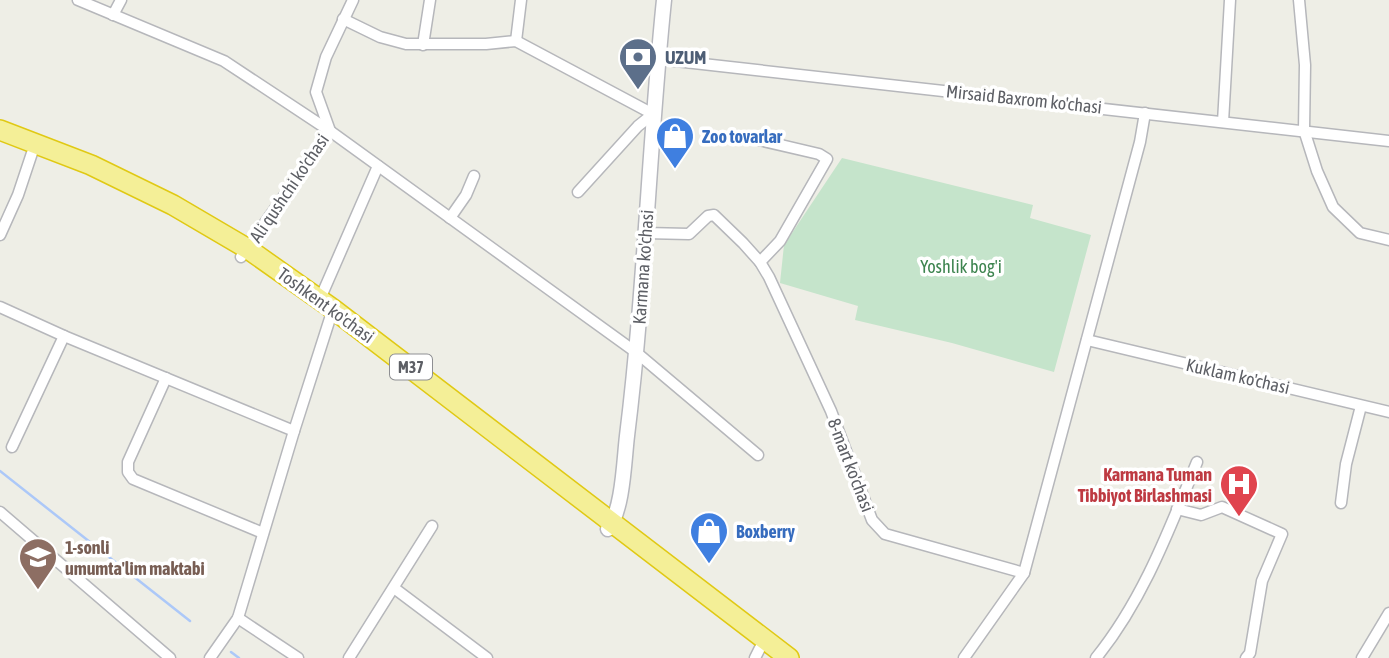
<svg xmlns="http://www.w3.org/2000/svg" width="1389" height="658" font-family="'Asap Condensed',sans-serif">
	<style>
		.green { fill: #c5e4cb }
		.lines { fill: none; stroke-linecap: round; stroke-linejoin: round }
		.stream { stroke: #acc8f8; stroke-width: 2.5 }
		.street-casing { stroke: #b6b7bb; stroke-width: 13 }
		.secondary-casing { stroke: #b7b8be; stroke-width: 17 }
		.highway-casing { stroke: #e0c914; stroke-width: 22 }
		.street { stroke: #fff; stroke-width: 10 }
		.secondary { stroke: #fff; stroke-width: 14 }
		.highway { stroke: #f4ef97; stroke-width: 19 }
		.labels { text-anchor: middle; dominant-baseline: central; stroke-width: 7; stroke-linejoin: round; paint-order: stroke }
		.shield { fill: #fff; stroke: #8e8f93; stroke-width: 2 }
		.shield-label { font-size: 16px; font-weight: bold; fill: #5d5f65 }
		.service-label { font-size: 18px; font-weight: bold; fill: #4e5e75; stroke: #fff; text-anchor: start }
		.street-label { font-size: 18px; fill: #5d5f65; stroke: #fff }
		.shop-label { font-size: 18px; font-weight: bold; fill: #366cbe; stroke: #fff; text-anchor: start }
		.park-label { font-size: 18px; fill: #3d844f; stroke: #fff }
		.health-label { font-size: 18px; font-weight: bold; fill: #be3a42; stroke: #fff; text-anchor: end }
		.education-label { font-size: 18px; font-weight: bold; fill: #785e54; stroke: #fff; text-anchor: start }
	</style>
	<rect width="100%" height="100%" fill="#eeeee6"/>
	<!-- green -->
	<polygon class="green" points="842,158 1033,205 1030,218 1091,235 1054,372 952,343 855,320 858,306 780,283 784,245"/>
	<g class="lines">
		<!-- stream -->
		<g class="stream">
			<polyline points="0,471 190,621"/>
			<polyline points="231,652 239,658"/>
		</g>
		<defs>
			<g id="street">
				<polyline points="78,0 224,61 330,131 637,353 758,455"/>
				<polyline points="1299,0 1305,65 1304,130 1317,171 1333,207 1360,233 1389,240"/>
				<polyline points="113,15 121,0"/>
				<polyline points="343,19 380,37 406,44 486,44 516,41 653,114 638,126 578,192"/>
				<polyline points="516,41 521,0"/>
				<polyline points="423,45 430,0"/>
				<polyline points="658,59 1389,141"/>
				<polyline points="1223,122 1230,0"/>
				<polyline points="330,131 316,92 326,57 353,0"/>
				<polyline points="746,137 819,154 827,159 780,241 760,262"/>
				<polyline points="450,218 466,195 474,176"/>
				<polyline points="645,233 689,234 708,216 714,215 743,243 760,262 769,277 831,411 872,520 885,534 1024,573"/>
				<polyline points="0,235 18,195 32,153"/>
				<polyline points="241,257 330,131"/>
				<polyline points="320,299 378,166"/>
				<polyline points="0,307 64,336 294,431"/>
				<polyline points="1087,340 1389,412"/>
				<polyline points="166,378 128,462 128,472 133,479 263,533"/>
				<polyline points="12,447 64,336"/>
				<polyline points="1341,503 1346,464 1361,406"/>
				<polyline points="1177,509 1201,515 1222,507 1282,534 1262,581 1250,653 1246,658"/>
				<polyline points="0,512 170,658"/>
				<polyline points="394,588 487,658"/>
				<polyline points="238,618 298,658"/>
				<polyline points="210,658 238,618 294,431 333,309"/>
				<polyline points="349,658 432,526"/>
				<polyline points="755,658 760,648"/>
				<polyline points="964,658 1024,573 1140,142 1145,113"/>
				<path d="M1096 658C1143 600 1169 530 1197 462"/>
				<polyline points="1362,658 1389,613"/>
			</g>
			<path id="secondary" d="M608 529C623 510 624 461 627 436 645 291 649 145 664 0"/>
			<polyline id="highway" points="0,130 91,165 173,205 248,249 333,309 789,658"/>
		</defs>
		<!-- street casing -->
		<use href="#street" class="street-casing"/>
		<!-- secondary casing -->
		<use href="#secondary" class="secondary-casing"/>
		<!-- highway casing -->
		<use href="#highway" class="highway-casing"/>
		<!-- street -->
		<use href="#street" class="street"/>
		<!-- secondary -->
		<use href="#secondary" class="secondary"/>
		<!-- highway -->
		<use href="#highway" class="highway"/>
	</g>
	<!-- icons -->
	<defs>
		<symbol id="bank-pin" viewBox="-11 -11 22 30"><path d="M0 17L-7.5 6A9.5 9.5 0 1 1 7.5 6Z" fill="#5c6f8a" stroke="#fff"/><path d="M-6-4H6V4H-6ZM0-2.3a2.3 2.3 0 1 0 0 4.6a2.3 2.3 0 1 0 0-4.6Z" fill="#fff"/></symbol>
		<symbol id="shop-pin" viewBox="-11 -11 22 30"><path d="M0 17L-7.5 6A9.5 9.5 0 1 1 7.5 6Z" fill="#3f7fe0" stroke="#fff"/><path d="M-5-2.5h2.3a2.7 3.5 0 0 1 5.4 0H5L5.5 6h-11ZM-1.5-2.5h3a1.5 2.3 0 0 0-3 0Z" fill="#fff"/></symbol>
		<symbol id="hospital-pin" viewBox="-11 -11 22 30"><path d="M0 17L-7.5 6A9.5 9.5 0 1 1 7.5 6Z" fill="#e0444e" stroke="#fff"/><path d="M-5-5h3v3.5h4V-5h3V5h-3V1.5h-4V5h-3Z" fill="#fff"/></symbol>
		<symbol id="school-pin" viewBox="-11 -11 22 30"><path d="M0 17L-7.5 6A9.5 9.5 0 1 1 7.5 6Z" fill="#8d6e63" stroke="#fff"/><path d="M0-5L7-2L0 1L-7-2ZM-4 1L0 2.5L4 1V4Q0 6-4 4Z" fill="#fff"/></symbol>
	</defs>
	<g fill-rule="evenodd">
		<use href="#bank-pin" x="616" y="35" width="44" height="60"/>
		<use href="#shop-pin" x="653" y="114" width="44" height="60"/>
		<use href="#hospital-pin" x="1217" y="462" width="44" height="60"/>
		<use href="#shop-pin" x="687" y="509" width="44" height="60"/>
		<use href="#school-pin" x="16" y="535" width="44" height="60"/>
	</g>
	<g class="labels">
		<!-- shield labels -->
		<rect class="shield" x="390" y="354.5" width="42" height="25" rx="5"/>
		<g class="shield-label">
			<text x="411" y="367">M37</text>
		</g>
		<!-- service labels -->
		<g class="service-label">
			<text x="665" y="57">UZUM</text>
		</g>
		<!-- street labels -->
		<g class="street-label">
			<text transform="translate(1024 99) rotate(6)">Mirsaid Baxrom ko'chasi</text>
			<text transform="translate(289 188) rotate(-56)">Ali qushchi ko'chasi</text>
			<text transform="translate(643 267) rotate(-86)">Karmana ko'chasi</text>
			<text transform="translate(326 305) rotate(36)">Toshkent ko'chasi</text>
			<text transform="translate(1238 376) rotate(13)">Kuklam ko'chasi</text>
			<text transform="translate(851 465) rotate(69)">8-mart ko'chasi</text>
		</g>
		<!-- shop labels -->
		<g class="shop-label">
			<text x="702" y="136">Zoo tovarlar</text>
			<text x="736" y="531">Boxberry</text>
		</g>
		<!-- park labels -->
		<g class="park-label">
			<text x="961" y="266">Yoshlik bog'i</text>
		</g>
		<!-- health labels -->
		<g class="health-label">
			<text x="1212" y="474">Karmana Tuman<tspan x="1212" dy="21">Tibbiyot Birlashmasi</tspan></text>
		</g>
		<!-- education labels -->
		<g class="education-label">
			<text x="65" y="547">1-sonli<tspan x="65" dy="21">umumta'lim maktabi</tspan></text>
		</g>
	</g>
</svg>
